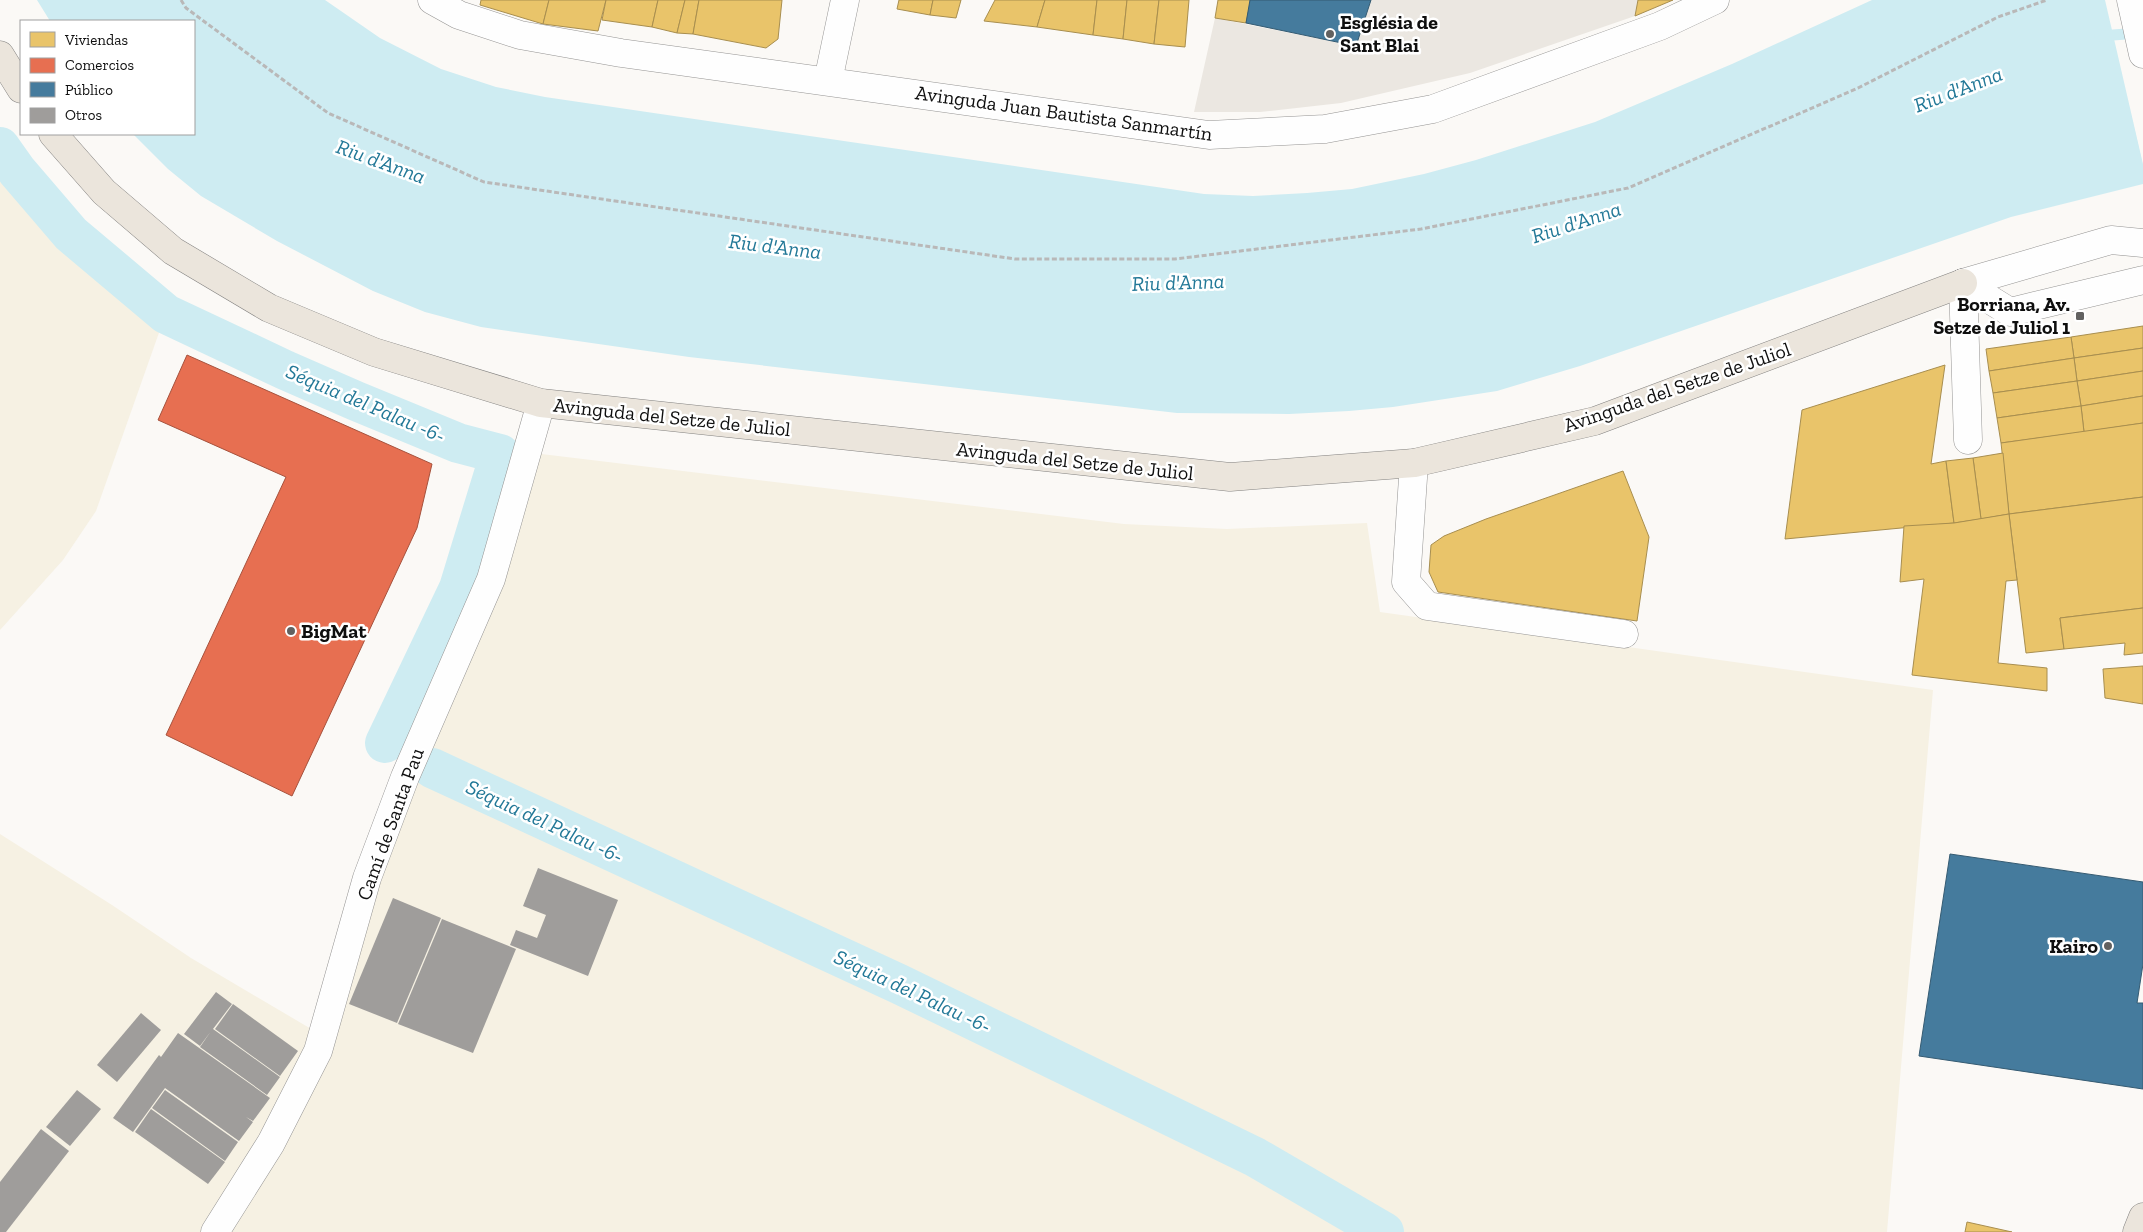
<svg xmlns="http://www.w3.org/2000/svg" width="2143" height="1232" font-family="'Zilla Slab',serif">
	<style>
		.farmland { fill: #f6f1e3 }
		.plaza { fill: #ebe7e1 }
		.water { fill: #ceecf2 }
		.pier { fill: #fbf9f6 }
		.homes { fill: #e9c46a; stroke: #a88e4f }
		.shops { fill: #e76f51; stroke: #a6523d }
		.public { fill: #457b9d; stroke: #355b72 }
		.lines { fill: none; stroke-linecap: round; stroke-linejoin: round }
		.stream { stroke: #ceecf2; stroke-width: 11 }
		.canal { stroke: #ceecf2; stroke-width: 40 }
		.building { fill: #9f9d9b }
		.minor-casing { stroke: #959493; stroke-width: 29 }
		.major-casing { stroke: #838280; stroke-width: 29 }
		.path { stroke: #b9b8b8; stroke-width: 3; stroke-dasharray: 5 2.5; stroke-linecap: butt }
		.minor { stroke: #fefefe; stroke-width: 28 }
		.major { stroke: #ebe5dc; stroke-width: 28 }
		.poi-dot { fill: #626160; stroke: #fff; stroke-width: 2 }
		.labels { text-anchor: middle; dominant-baseline: central; stroke-width: 5; stroke-linejoin: round; paint-order: stroke }
		.poi-label { font-size: 20px; font-weight: bold; fill: #0f0f0f; stroke: #fff; text-anchor: start }
		.street-label { font-size: 20px; fill: #0f0f0f; stroke: #fff }
		.water-label { font-size: 21px; font-style: italic; fill: #227897; stroke: #fff }
	</style>
	<rect width="100%" height="100%" fill="#fbf9f6"/>
	<!-- farmland -->
	<g class="farmland">
		<polygon points="0,143 19,170 71,230 167,310 96,511 63,560 0,630"/>
		<polygon points="533,453 1124,524 1227,529 1367,523 1380,612 1933,690 1887,1232 222,1232 277,1146 372,876"/>
		<polygon points="0,834 112,905 191,958 318,1033 210,1232 0,1232"/>
	</g>
	<!-- plaza -->
	<polygon class="plaza" points="1371,0 1638,0 1635,16 1470,73 1341,103 1260,112 1194,112 1215,18 1355,46"/>
	<!-- water -->
	<polygon class="water" points="37,0 325,0 380,38 441,69 496,87 545,97 1204,194 1253,196 1307,193 1352,189 1424,174 1476,160 1595,122 1732,64 1872,0 2105,0 2143,164 2143,184 2011,217 1580,366 1497,391 1393,407 1349,411 1289,414 1177,413 689,357 481,327 425,312 373,291 277,241 201,196 168,169 133,134 194,134 194,21 50,21"/>
	<!-- pier -->
	<polygon class="pier" points="2106,0 2108,0 2143,153 2143,162"/>
	<!-- homes -->
	<g class="homes">
		<polygon points="481,0 549,0 543,24 480,5"/>
		<polygon points="549,0 606,0 598,31 543,24"/>
		<polygon points="606,0 658,0 652,27 602,20"/>
		<polygon points="658,0 685,0 677,33 652,27"/>
		<polygon points="685,0 699,0 693,34 677,33"/>
		<polygon points="699,0 782,0 778,39 766,48 693,34"/>
		<polygon points="899,0 933,0 930,15 897,9"/>
		<polygon points="933,0 961,0 956,18 930,15"/>
		<polygon points="995,0 1045,0 1037,27 984,21"/>
		<polygon points="1045,0 1097,0 1093,35 1037,27"/>
		<polygon points="1097,0 1127,0 1123,39 1093,35"/>
		<polygon points="1127,0 1159,0 1154,44 1123,39"/>
		<polygon points="1159,0 1189,0 1185,47 1154,44"/>
		<polygon points="1218,0 1251,0 1246,23 1215,18"/>
		<polygon points="1638,0 1673,0 1635,16"/>
		<polygon points="2143,326 2143,348 2074,358 2071,337"/>
		<polygon points="2071,337 2074,358 1989,371 1986,349"/>
		<polygon points="2143,348 2143,371 2077,381 2074,358"/>
		<polygon points="2074,358 2077,381 1993,393 1989,371"/>
		<polygon points="1945,365 1931,464 1946,461 1954,523 1785,539 1802,410"/>
		<polygon points="2143,371 2143,396 2081,406 2077,381"/>
		<polygon points="2077,381 2081,406 1997,418 1993,393"/>
		<polygon points="2143,396 2143,423 2084,432 2081,406"/>
		<polygon points="2081,406 2084,432 2001,443 1997,418"/>
		<polygon points="2143,423 2143,497 2009,514 2001,443"/>
		<polygon points="2003,453 2009,514 1981,519 1973,458"/>
		<polygon points="1973,458 1981,519 1954,523 1946,461"/>
		<polygon points="1623,471 1649,537 1637,621 1438,592 1429,572 1431,545 1444,536 1486,519"/>
		<polygon points="2143,497 2143,608 2060,618 2064,649 2026,653 2009,514"/>
		<polygon points="2009,514 2017,580 2006,581 1998,663 2047,668 2047,691 1912,675 1924,579 1900,582 1904,526 1954,523"/>
		<polygon points="2143,608 2143,653 2124,655 2125,643 2064,649 2060,618"/>
		<polygon points="2143,666 2143,704 2105,698 2103,669"/>
		<polygon points="1967,1222 2012,1232 1965,1232"/>
	</g>
	<!-- shops -->
	<polygon class="shops" points="187,355 432,464 417,528 292,796 166,735 286,477 158,420"/>
	<!-- public -->
	<g class="public">
		<polygon points="1250,0 1371,0 1356,46 1246,23"/>
		<polygon points="1950,854 2143,882 2143,964 2137,1003 2143,1003 2143,1089 1919,1056"/>
	</g>
	<g class="lines">
		<!-- stream -->
		<polyline class="stream" points="2100,36 2139,33"/>
		<!-- canal -->
		<g class="canal">
			<polyline points="0,147 17,171 71,234 166,314 285,370 356,401 458,443 500,454 459,588 385,743"/>
			<polyline points="432,768 899,984 1255,1157 1384,1232"/>
		</g>
	</g>
	<!-- building -->
	<g class="building">
		<polygon points="538,868 618,900 588,976 510,945 516,930 537,938 546,915 523,906"/>
		<polygon points="393,898 441,918 397,1023 349,1004"/>
		<polygon points="442,919 516,949 473,1053 398,1024"/>
		<polygon points="216,992 232,1004 213,1029 280,1077 267,1095 200,1047 211,1031 200,1046 184,1034"/>
		<polygon points="233,1004 298,1051 280,1076 215,1029"/>
		<polygon points="141,1013 161,1030 117,1082 97,1065"/>
		<polygon points="178,1033 270,1098 253,1121 246,1117 253,1122 239,1141 165,1088 133,1132 113,1118 159,1055 161,1057"/>
		<polygon points="77,1090 101,1109 70,1146 46,1127"/>
		<polygon points="165,1090 238,1142 225,1161 152,1108"/>
		<polygon points="151,1109 225,1162 208,1184 135,1132"/>
		<polygon points="41,1129 69,1151 6,1232 0,1232 0,1182"/>
	</g>
	<g class="lines">
		<defs>
			<g id="minor">
				<polyline points="432,0 459,15 520,35 621,53 1209,135 1325,129 1433,109 1660,26 1715,0"/>
				<polyline points="2131,0 2143,54"/>
				<polyline points="828,81 845,0"/>
				<polyline points="1963,283 2010,312 2143,280"/>
				<polyline points="1963,283 2111,240 2143,243"/>
				<polyline points="1963,283 1968,440"/>
				<polyline points="1414,463 1406,582 1427,606 1624,634"/>
				<polyline points="215,1232 271,1143 318,1051 367,878 405,777 491,579 541,403"/>
			</g>
			<g id="major">
				<polyline points="0,55 21,89"/>
				<polyline points="53,134 104,192 173,251 269,308 374,352 541,403 1230,477 1414,463 1595,421 1963,283"/>
				<polyline points="2137,1232 2143,1217"/>
			</g>
		</defs>
		<!-- minor casing -->
		<use href="#minor" class="minor-casing"/>
		<!-- major casing -->
		<use href="#major" class="major-casing"/>
		<!-- path -->
		<polyline class="path" points="181,0 186,8 328,113 484,182 1015,259 1175,259 1421,229 1628,188 1858,88 1998,17 2047,0"/>
		<!-- minor -->
		<use href="#minor" class="minor"/>
		<!-- major -->
		<use href="#major" class="major"/>
	</g>
	<!-- markers -->
	<g class="poi-dot">
		<circle cx="1330" cy="34" r="5"/>
		<rect x="2075" y="311" width="10" height="10" rx="2.5"/>
		<circle cx="291" cy="631" r="5"/>
		<circle cx="2108" cy="946" r="5"/>
	</g>
	<g class="labels">
		<!-- poi labels -->
		<g class="poi-label">
			<text x="1340" y="22">Església de<tspan x="1340" dy="23">Sant Blai</tspan></text>
			<text x="2070" y="304" text-anchor="end">Borriana, Av.<tspan x="2070" dy="23">Setze de Juliol 1</tspan></text>
			<text x="301" y="631">BigMat</text>
			<text x="2098" y="946" text-anchor="end">Kairo</text>
		</g>
		<!-- street labels -->
		<g class="street-label">
			<text transform="translate(1064 113) rotate(8)">Avinguda Juan Bautista Sanmartín</text>
			<text transform="translate(1677 387) rotate(-19)">Avinguda del Setze de Juliol</text>
			<text transform="translate(672 417) rotate(6)">Avinguda del Setze de Juliol</text>
			<text transform="translate(1075 461) rotate(6)">Avinguda del Setze de Juliol</text>
			<text transform="translate(390 824) rotate(-70)">Camí de Santa Pau</text>
		</g>
		<!-- water labels -->
		<g class="water-label">
			<text transform="translate(1958 89) rotate(-21)">Riu d'Anna</text>
			<text transform="translate(381 161) rotate(20)">Riu d'Anna</text>
			<text transform="translate(1576 222) rotate(-18)">Riu d'Anna</text>
			<text transform="translate(775 246) rotate(7)">Riu d'Anna</text>
			<text transform="translate(1178 282) rotate(-2)">Riu d'Anna</text>
			<text transform="translate(366 403) rotate(23)">Séquia del Palau -6-</text>
			<text transform="translate(545 821) rotate(25)">Séquia del Palau -6-</text>
			<text transform="translate(913 991) rotate(25)">Séquia del Palau -6-</text>
		</g>
	</g>
	<!-- legend -->
	<rect x="20" y="20" width="175" height="115" fill="#ffffff" stroke="#9f9f9f"/>
	<rect x="30" y="32" width="25" height="15" fill="#e9c46a" stroke="#9f9f9f"/>
	<text x="65" y="45" font-size="15" fill="#0f0f0f">Viviendas</text>
	<rect x="30" y="58" width="25" height="15" fill="#e76f51" stroke="#9f9f9f"/>
	<text x="65" y="70" font-size="15" fill="#0f0f0f">Comercios</text>
	<rect x="30" y="82" width="25" height="15" fill="#457b9d" stroke="#9f9f9f"/>
	<text x="65" y="95" font-size="15" fill="#0f0f0f">Público</text>
	<rect x="30" y="108" width="25" height="15" fill="#9f9d9b" stroke="#9f9f9f"/>
	<text x="65" y="120" font-size="15" fill="#0f0f0f">Otros</text>
</svg>
